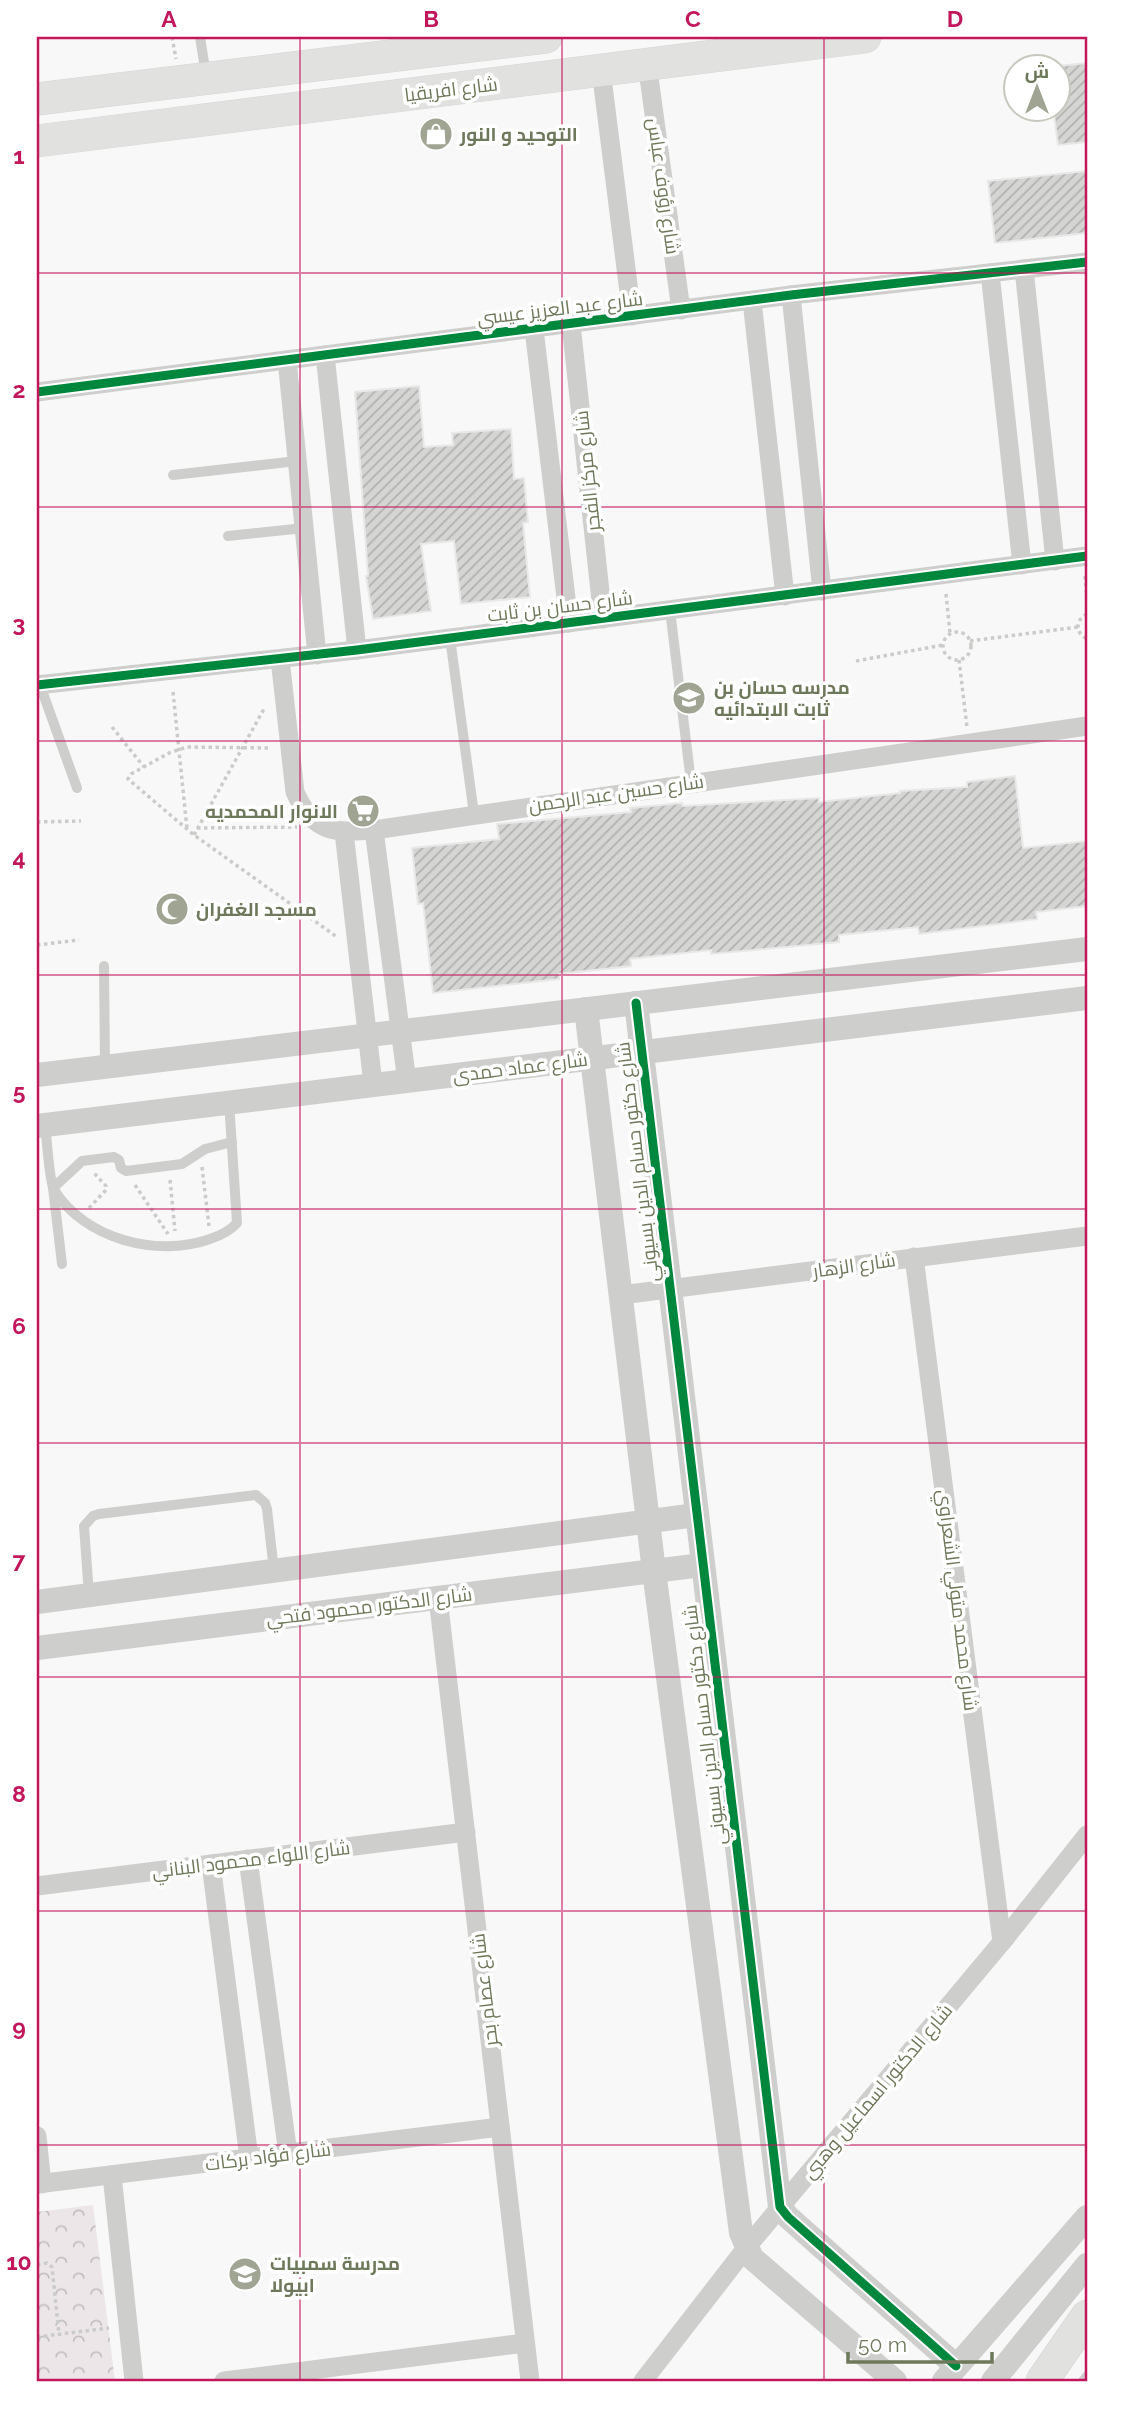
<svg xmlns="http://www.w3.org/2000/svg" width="1124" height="2418" font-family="Raleway,Cairo,sans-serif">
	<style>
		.forest { fill: url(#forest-crowns) }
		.building { fill: url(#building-hatch); stroke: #e8e8e8; stroke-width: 2 }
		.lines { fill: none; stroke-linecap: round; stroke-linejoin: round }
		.primary-casing { stroke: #d6d6d5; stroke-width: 33 }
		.path { stroke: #cbccc9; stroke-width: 3.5; stroke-dasharray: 3.5 3.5; stroke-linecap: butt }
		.service { stroke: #cecfcd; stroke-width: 10 }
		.minor { stroke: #cecfcd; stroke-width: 19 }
		.tertiary { stroke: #cecfcd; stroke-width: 24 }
		.primary { stroke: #e1e2e0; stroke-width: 32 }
		.cycleway-casing { stroke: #fff; stroke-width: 13 }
		.cycleway { stroke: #00873e; stroke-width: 9 }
		.grid { fill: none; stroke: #c2185b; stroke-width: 2; stroke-opacity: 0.55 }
		.labels { text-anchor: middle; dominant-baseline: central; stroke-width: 7; stroke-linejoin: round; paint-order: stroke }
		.street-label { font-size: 19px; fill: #6e785a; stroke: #fff }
		.poi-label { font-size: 19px; font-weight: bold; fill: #6e785a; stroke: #fff; text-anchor: start }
		.neatline { fill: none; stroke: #c2185b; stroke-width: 2.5 }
		.grid-label { font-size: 23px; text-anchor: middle; font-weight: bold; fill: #c2185b }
	</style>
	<defs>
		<pattern id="forest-crowns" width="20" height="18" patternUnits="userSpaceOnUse" patternTransform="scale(1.75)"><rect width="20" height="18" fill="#ece6e9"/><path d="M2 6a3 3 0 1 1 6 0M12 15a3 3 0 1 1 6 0" fill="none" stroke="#c3bfc0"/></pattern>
		<pattern id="building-hatch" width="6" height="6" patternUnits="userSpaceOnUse" patternTransform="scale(1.75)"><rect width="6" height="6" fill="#d5d5d4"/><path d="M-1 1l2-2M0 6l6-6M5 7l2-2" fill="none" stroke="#b1b2af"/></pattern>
	</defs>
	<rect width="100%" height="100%" fill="#f9f8f9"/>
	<!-- forest -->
	<polygon class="forest" points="93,2205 115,2381 37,2381 37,2212"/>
	<!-- building -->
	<g class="building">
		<polygon points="1087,63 1087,142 1058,145 1053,108 1058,108 1058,66"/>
		<polygon points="1087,171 1087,233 995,243 988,181"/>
		<polygon points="419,386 424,447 453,445 452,433 511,429 514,479 524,478 528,522 523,523 530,597 461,604 454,541 421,544 431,611 373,619 366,576 368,576 355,392"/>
		<polygon points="1015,776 1023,848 1087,841 1087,906 1036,912 1037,919 919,934 918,927 839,935 839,942 711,954 711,950 630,959 631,966 559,974 559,979 433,993 423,903 418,904 412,848 499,839 497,824 509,823 631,812 630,808 682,803 683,806 819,798 819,802 900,793 900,791 967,787 967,782"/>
	</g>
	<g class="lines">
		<defs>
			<g id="primary">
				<polyline points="37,99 546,37"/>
				<polyline points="37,141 865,37"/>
				<polyline points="1042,2381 1087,2316"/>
			</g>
		</defs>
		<!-- primary casing -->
		<use href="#primary" class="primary-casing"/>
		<!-- path -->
		<g class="path">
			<polyline points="172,37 176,59"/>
			<polyline points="1085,576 1087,598"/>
			<polyline points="946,594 950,633"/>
			<path d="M1087 614C1075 620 1075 633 1087 639"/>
			<circle cx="957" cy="646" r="14"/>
			<polyline points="970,641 1078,627"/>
			<polyline points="959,660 967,727"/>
			<polyline points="856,661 943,645"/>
			<polyline points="173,692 187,829"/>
			<polyline points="112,727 144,767"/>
			<polyline points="268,748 187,747 169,753 131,774 128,779 194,835 337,937"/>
			<polyline points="37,822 81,821"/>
			<polyline points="197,828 297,827"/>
			<polyline points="194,835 265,707"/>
			<polyline points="37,945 79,940"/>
			<polyline points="202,1167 209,1226"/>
			<polyline points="170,1180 175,1231"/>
			<polyline points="135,1185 168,1234"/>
			<polyline points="89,1208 106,1190 106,1186 93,1172"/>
			<polyline points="37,2265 47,2263 52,2267 59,2334"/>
			<polyline points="37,2337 109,2328"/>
		</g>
		<!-- service -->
		<g class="service">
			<polyline points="200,37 206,75"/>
			<polyline points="173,475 297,461"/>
			<polyline points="228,536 304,528"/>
			<polyline points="670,610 691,782"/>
			<polyline points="450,638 474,814"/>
			<polyline points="40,685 77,788"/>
			<polyline points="104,966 105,1066"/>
			<path d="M45 1125C47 1138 49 1181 54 1190 85 1239 157 1258 210 1239 219 1236 230 1231 237 1223L229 1102"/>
			<polyline points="62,1264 53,1188 82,1161 114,1157 119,1160 121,1168 126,1171 182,1164 205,1149 232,1142"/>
			<polyline points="89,1595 84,1526 93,1516 99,1514 256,1495 265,1503 267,1509 274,1571"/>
			<polyline points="1083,2381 1087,2376"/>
		</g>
		<!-- minor -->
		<g class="minor">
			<polyline points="647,63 681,310"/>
			<polyline points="601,70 632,316"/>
			<polyline points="1024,269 1055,561"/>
			<polyline points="990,273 1022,565"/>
			<polyline points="791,295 822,591"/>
			<polyline points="752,301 785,596"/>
			<polyline points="571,324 603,619"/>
			<polyline points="534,329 569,623"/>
			<polyline points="325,355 357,650"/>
			<polyline points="287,360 317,655"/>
			<polyline points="37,392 791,295 1087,262"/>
			<path d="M280 659 295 792C313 833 334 833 374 830L1087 726"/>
			<polyline points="37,685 357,650 1087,556"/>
			<polyline points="374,830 407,1082"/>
			<polyline points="344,832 373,1084"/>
			<polyline points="914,1257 1002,1942"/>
			<polyline points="621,1295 1087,1236"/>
			<polyline points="438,1598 530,2381"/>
			<polyline points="248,1859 288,2154"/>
			<polyline points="211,1864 249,2158"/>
			<polyline points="37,1886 466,1832"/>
			<polyline points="37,2136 42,2184"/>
			<polyline points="112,2175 134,2381"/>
			<polyline points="37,2184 500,2127"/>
			<polyline points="224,2381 525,2343"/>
			<polyline points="643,2381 746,2248 1002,1942 1087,1835"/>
		</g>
		<!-- tertiary -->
		<g class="tertiary">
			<polyline points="636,1003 780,2207 788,2217 956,2366"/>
			<polyline points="586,1009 654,1571 741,2233 752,2258 895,2381"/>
			<polyline points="37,1075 1087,949"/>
			<polyline points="37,1126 1087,998"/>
			<polyline points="37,1602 696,1515"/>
			<polyline points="37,1648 702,1565"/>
			<polyline points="944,2381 1087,2217"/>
			<polyline points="993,2381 1087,2265"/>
		</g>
		<!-- primary -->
		<use href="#primary" class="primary"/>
		<defs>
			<g id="cycleway">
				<polyline points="37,392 791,295 1087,262"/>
				<polyline points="37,685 357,650 1087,556"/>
				<polyline points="636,1003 780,2207 788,2217 956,2366"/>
			</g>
		</defs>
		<!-- cycleway casing -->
		<use href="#cycleway" class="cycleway-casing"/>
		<!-- cycleway -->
		<use href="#cycleway" class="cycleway"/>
	</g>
	<!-- grid -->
	<path class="grid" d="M300 37V2381M562 37V2381M824 37V2381M37 273H1087M37 507H1087M37 741H1087M37 975H1087M37 1209H1087M37 1443H1087M37 1677H1087M37 1911H1087M37 2145H1087"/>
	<!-- icons -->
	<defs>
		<symbol id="shop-disc" viewBox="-11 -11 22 22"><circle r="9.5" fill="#9fa592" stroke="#fff"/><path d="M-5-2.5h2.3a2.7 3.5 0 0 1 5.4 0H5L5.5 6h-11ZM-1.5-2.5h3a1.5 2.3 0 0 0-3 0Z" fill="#fff"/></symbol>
		<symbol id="school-disc" viewBox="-11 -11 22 22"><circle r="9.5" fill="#9fa592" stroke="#fff"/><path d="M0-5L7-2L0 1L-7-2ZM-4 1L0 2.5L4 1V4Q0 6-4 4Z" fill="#fff"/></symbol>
		<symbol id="supermarket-disc" viewBox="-11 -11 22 22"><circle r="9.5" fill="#9fa592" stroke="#fff"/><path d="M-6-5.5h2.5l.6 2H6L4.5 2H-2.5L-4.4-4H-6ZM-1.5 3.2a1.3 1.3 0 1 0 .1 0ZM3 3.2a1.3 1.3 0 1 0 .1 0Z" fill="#fff"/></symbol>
		<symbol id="mosque-disc" viewBox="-11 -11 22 22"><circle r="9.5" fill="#9fa592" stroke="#fff"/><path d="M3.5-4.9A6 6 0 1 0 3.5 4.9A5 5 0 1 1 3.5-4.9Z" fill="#fff"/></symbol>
	</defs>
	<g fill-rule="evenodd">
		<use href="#shop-disc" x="417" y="115" width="38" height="38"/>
		<use href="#school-disc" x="670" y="679" width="38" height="38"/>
		<use href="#supermarket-disc" x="344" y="792" width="38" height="38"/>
		<use href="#mosque-disc" x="153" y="890" width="38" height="38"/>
		<use href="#school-disc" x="226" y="2255" width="38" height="38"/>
	</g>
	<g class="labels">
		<!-- street labels -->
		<g class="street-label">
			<text transform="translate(451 89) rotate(-7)">شارع افريقيا</text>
			<text transform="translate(664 186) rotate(82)">شارع رؤوف عباس</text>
			<text transform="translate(560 308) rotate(-7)">شارع عبد العزيز عيسي</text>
			<text transform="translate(587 471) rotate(-96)">شارع مركز الفجر</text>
			<text transform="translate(560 606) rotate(-7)">شارع حسان بن ثابت</text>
			<text transform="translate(616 793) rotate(-8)">شارع حسين عبد الرحمن</text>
			<text transform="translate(520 1067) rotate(-7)">شارع عماد حمدى</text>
			<text transform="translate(637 1162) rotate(-97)">شارع دكتور حسام الدين بسيوني</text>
			<text transform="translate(854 1265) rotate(-8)">شارع الزهار</text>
			<text transform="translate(958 1600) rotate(83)">شارع محمد متولي الشعراوي</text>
			<text transform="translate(369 1606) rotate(-7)">شارع الدكتور محمود فتحي</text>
			<text transform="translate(704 1725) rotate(-97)">شارع دكتور حسام الدين بسيوني</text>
			<text transform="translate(251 1859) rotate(-7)">شارع اللواء محمود البناني</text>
			<text transform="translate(484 1990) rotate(-97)">شارع عصام بحر</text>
			<text transform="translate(877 2091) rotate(-50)">شارع الدكتور اسماعيل وهبي</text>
			<text transform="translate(268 2156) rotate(-7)">شارع فؤاد بركات</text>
		</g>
		<!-- poi labels -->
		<g class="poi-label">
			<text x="460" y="134">التوحيد و النور</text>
			<text x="714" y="687">مدرسه حسان بن<tspan x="714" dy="22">ثابت الابتدائيه</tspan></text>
			<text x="338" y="811" text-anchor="end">الانوار المحمديه</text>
			<text x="196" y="909">مسجد الغفران</text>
			<text x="270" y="2263">مدرسة سمبيات<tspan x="270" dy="22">ابيولا</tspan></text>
		</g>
	</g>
	<!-- border -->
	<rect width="1124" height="2418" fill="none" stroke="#ffffff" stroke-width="77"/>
	<!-- north arrow -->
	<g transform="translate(1037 88)"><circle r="33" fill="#ffffff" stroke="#c5c9bd" stroke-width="2"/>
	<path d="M0-5L12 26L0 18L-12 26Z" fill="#9fa592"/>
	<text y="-10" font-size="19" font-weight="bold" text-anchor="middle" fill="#6e785a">ش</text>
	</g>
	<!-- scale -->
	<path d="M848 2352v10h144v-10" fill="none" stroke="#6e785a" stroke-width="3.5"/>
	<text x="858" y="2352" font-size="21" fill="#6e785a" stroke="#ffffff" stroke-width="5" paint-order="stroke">50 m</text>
	<rect x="38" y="38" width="1048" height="2342" class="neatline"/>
	<g class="grid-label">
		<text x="169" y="27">A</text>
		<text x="431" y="27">B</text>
		<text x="693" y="27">C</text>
		<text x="955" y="27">D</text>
		<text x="19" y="164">1</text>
		<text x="19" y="398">2</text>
		<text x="19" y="632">3</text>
		<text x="19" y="866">4</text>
		<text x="19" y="1100">5</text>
		<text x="19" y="1334">6</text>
		<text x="19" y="1568">7</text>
		<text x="19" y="1802">8</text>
		<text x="19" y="2036">9</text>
		<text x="19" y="2270">10</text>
	</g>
</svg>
